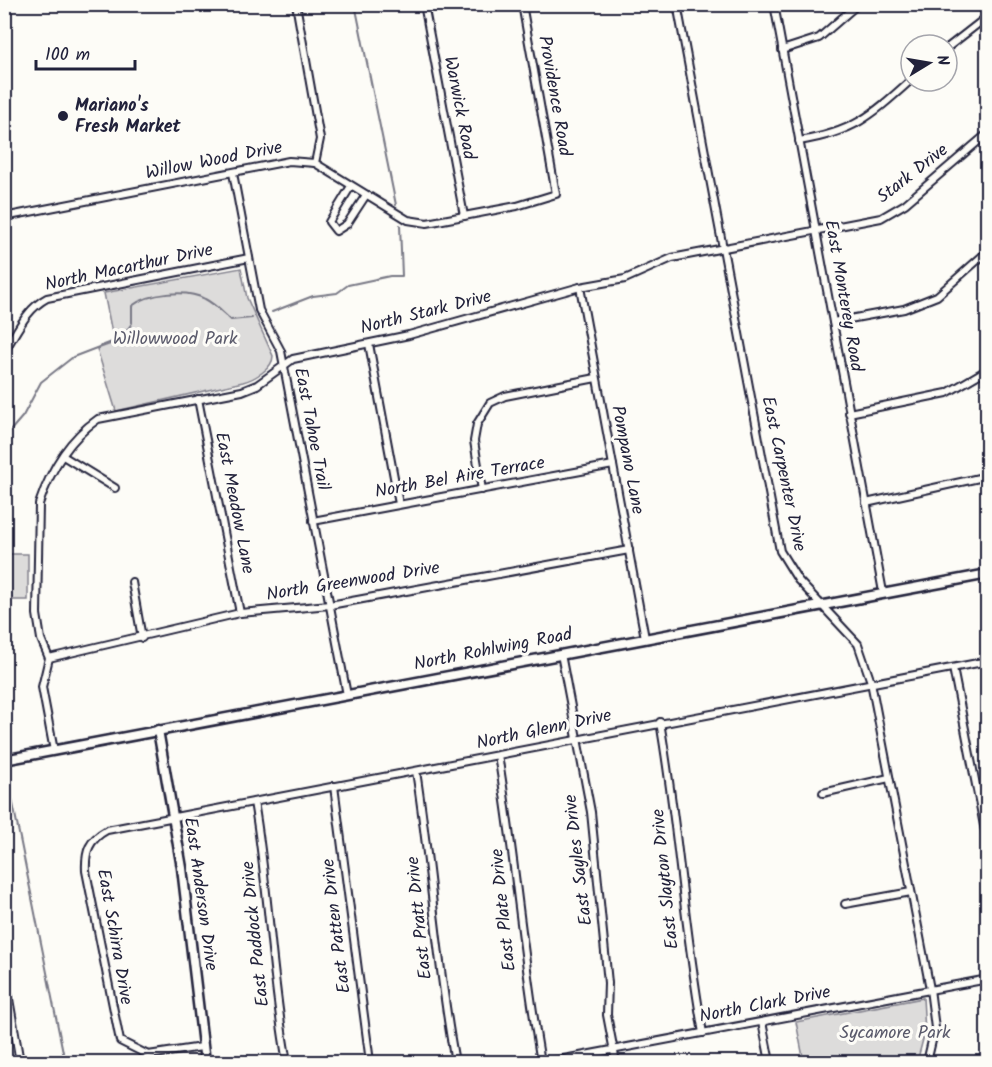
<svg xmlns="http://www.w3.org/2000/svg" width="992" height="1067" font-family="Kalam,sans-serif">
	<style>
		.green { fill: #dddcdb; stroke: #807f8b; stroke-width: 1.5 }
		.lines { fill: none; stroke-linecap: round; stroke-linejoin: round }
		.stream { stroke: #787885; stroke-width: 2 }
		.street-casing { stroke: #22223b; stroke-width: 10 }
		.secondary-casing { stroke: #22223b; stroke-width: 13 }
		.street { stroke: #fdfcf7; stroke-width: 6 }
		.secondary { stroke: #fdfcf7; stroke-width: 8 }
		.poi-dot { fill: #22223b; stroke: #fdfcf7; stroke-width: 2 }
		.labels { text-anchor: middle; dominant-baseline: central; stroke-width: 6; stroke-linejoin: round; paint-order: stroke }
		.street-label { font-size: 18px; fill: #22223b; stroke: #fdfcf7 }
		.poi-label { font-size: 18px; font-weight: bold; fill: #22223b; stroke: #fdfcf7; text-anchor: start }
		.park-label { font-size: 18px; fill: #5a5a6b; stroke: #fdfcf7 }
	</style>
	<rect width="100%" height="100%" fill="#fdfcf7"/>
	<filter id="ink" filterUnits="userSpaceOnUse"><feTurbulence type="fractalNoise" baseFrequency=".0167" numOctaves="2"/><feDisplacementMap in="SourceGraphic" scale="12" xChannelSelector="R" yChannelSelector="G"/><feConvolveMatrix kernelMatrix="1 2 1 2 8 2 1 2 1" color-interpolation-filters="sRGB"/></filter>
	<g filter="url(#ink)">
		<!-- green -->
		<g class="green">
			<path d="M241 268 247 298 273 356C273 369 254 379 243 382L116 411 97 349 114 343 104 293Z"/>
			<rect x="5" y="554" width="23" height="46"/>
			<polygon points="923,998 925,1032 917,1062 804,1062 796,1022"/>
		</g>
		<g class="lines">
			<!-- stream -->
			<g class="stream">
				<polyline points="355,4 396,205"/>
				<polyline points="272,312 313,296 337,293 348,285 390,276 402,276 400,225"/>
				<path d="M4 438 23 416 41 382 73 357 112 342 125 333 132 323V306C148 293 187 289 205 299 215 304 223 313 231 320L252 318"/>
				<polyline points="7,774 65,1062"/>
			</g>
			<defs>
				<g id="street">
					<polyline points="296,4 320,139 315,163"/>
					<polyline points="424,4 464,216"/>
					<polyline points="677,4 780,551 798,580 858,644 871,682 930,989 935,1028 927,1062"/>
					<polyline points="774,4 883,592"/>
					<polyline points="947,48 988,16"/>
					<polyline points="782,50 819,38 858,4"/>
					<path d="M799 141C854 132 871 116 911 80"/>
					<polyline points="233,173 259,310 281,351 347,695"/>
					<polyline points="351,186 329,222 336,231 347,224 366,195"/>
					<polyline points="4,217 289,161 315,163 408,220 427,223 517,206 556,194 522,4"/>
					<polyline points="580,287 645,638"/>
					<polyline points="833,322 904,309 937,296 988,251"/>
					<polyline points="369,344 399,504"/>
					<path d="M4 352C17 332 26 309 47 298L249 258"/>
					<polyline points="198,399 240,613"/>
					<polyline points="849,413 947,393 988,369"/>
					<polyline points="63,456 115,488"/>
					<polyline points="482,490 474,441 477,424 490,403 505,396 596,378"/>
					<polyline points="866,503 988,476"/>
					<polyline points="313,521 613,465"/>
					<polyline points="132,582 142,638"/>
					<polyline points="561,654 591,812 608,983 607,1015 616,1062"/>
					<polyline points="49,658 240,613 330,605 629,550"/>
					<polyline points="953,668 988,846"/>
					<path d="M660 722C678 825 684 929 703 1033"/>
					<path d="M54 751 42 687 49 658 41 639 37 614 39 504C50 471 69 439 98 419L242 391 257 385 293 359 409 335 580 287 625 279 672 258 881 218 905 204 988 133"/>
					<path d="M498 755C515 857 523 960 541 1062"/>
					<path d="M416 771C431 868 437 966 455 1062"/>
					<polyline points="334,786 370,1062"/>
					<polyline points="823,793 889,778"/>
					<path d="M254 802C269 888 271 976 287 1062"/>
					<polyline points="845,904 911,892"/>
					<polyline points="4,970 20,1062"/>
					<polyline points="762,1022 770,1062"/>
					<path d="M202 1047 148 1055 120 1041 86 871C85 851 89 840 107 830L988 661"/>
					<polyline points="548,1062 988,979"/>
				</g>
				<g id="secondary">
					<polyline points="158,730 182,868 205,1062"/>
					<polyline points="4,760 988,574"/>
				</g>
			</defs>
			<!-- street casing -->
			<use href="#street" class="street-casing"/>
			<!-- secondary casing -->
			<use href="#secondary" class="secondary-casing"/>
			<!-- street -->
			<use href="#street" class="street"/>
			<!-- secondary -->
			<use href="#secondary" class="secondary"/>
		</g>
	</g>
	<!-- markers -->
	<circle class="poi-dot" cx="63" cy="116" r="6"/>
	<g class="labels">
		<!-- street labels -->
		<g class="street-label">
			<text transform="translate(554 96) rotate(80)">Providence Road</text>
			<text transform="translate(459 108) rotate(79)">Warwick Road</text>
			<text transform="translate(214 161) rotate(-11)">Willow Wood Drive</text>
			<text transform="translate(913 174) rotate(-38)">Stark Drive</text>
			<text transform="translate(129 268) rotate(-12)">North Macarthur Drive</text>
			<text transform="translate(843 296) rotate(80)">East Monterey Road</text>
			<text transform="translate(426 313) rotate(-14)">North Stark Drive</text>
			<text transform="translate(311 429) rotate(79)">East Tahoe Trail</text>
			<text transform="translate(627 460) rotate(79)">Pompano Lane</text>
			<text transform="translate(783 474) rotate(78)">East Carpenter Drive</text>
			<text transform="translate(460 478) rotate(-10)">North Bel Aire Terrace</text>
			<text transform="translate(234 503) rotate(79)">East Meadow Lane</text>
			<text transform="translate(353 582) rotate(-9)">North Greenwood Drive</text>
			<text transform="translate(493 650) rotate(-11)">North Rohlwing Road</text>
			<text transform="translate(544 730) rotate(-12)">North Glenn Drive</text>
			<text transform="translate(579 860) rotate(-97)">East Sayles Drive</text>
			<text transform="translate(666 879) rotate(-96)">East Slayton Drive</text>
			<text transform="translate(200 894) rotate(82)">East Anderson Drive</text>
			<text transform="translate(504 910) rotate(-96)">East Plate Drive</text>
			<text transform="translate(420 918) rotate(-96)">East Pratt Drive</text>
			<text transform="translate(337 926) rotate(-97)">East Patten Drive</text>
			<text transform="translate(256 934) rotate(-96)">East Paddock Drive</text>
			<text transform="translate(114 937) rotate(80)">East Schirra Drive</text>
			<text transform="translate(765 1005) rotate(-11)">North Clark Drive</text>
		</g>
		<!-- poi labels -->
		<g class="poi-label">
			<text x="75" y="106">Mariano's<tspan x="75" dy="21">Fresh Market</tspan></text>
		</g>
		<!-- park labels -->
		<g class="park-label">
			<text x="175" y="339">Willowwood Park</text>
			<text x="895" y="1033">Sycamore Park</text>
		</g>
	</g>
	<!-- margin -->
	<rect width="992" height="1067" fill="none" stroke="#fdfcf7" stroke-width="24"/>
	<rect x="12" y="12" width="968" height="1043" fill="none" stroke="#22223b" stroke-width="2" filter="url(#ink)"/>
	<!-- north arrow -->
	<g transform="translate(929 63) rotate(79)"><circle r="28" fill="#fdfcf7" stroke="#a5a5ac" stroke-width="1.5"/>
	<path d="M0-4.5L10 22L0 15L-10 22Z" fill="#22223b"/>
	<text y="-9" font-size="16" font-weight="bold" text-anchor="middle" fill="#22223b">N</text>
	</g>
	<!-- scale -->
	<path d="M36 60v9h99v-9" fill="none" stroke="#22223b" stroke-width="3"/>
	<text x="45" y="60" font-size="18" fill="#22223b" stroke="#fdfcf7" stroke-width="4.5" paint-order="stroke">100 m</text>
</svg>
